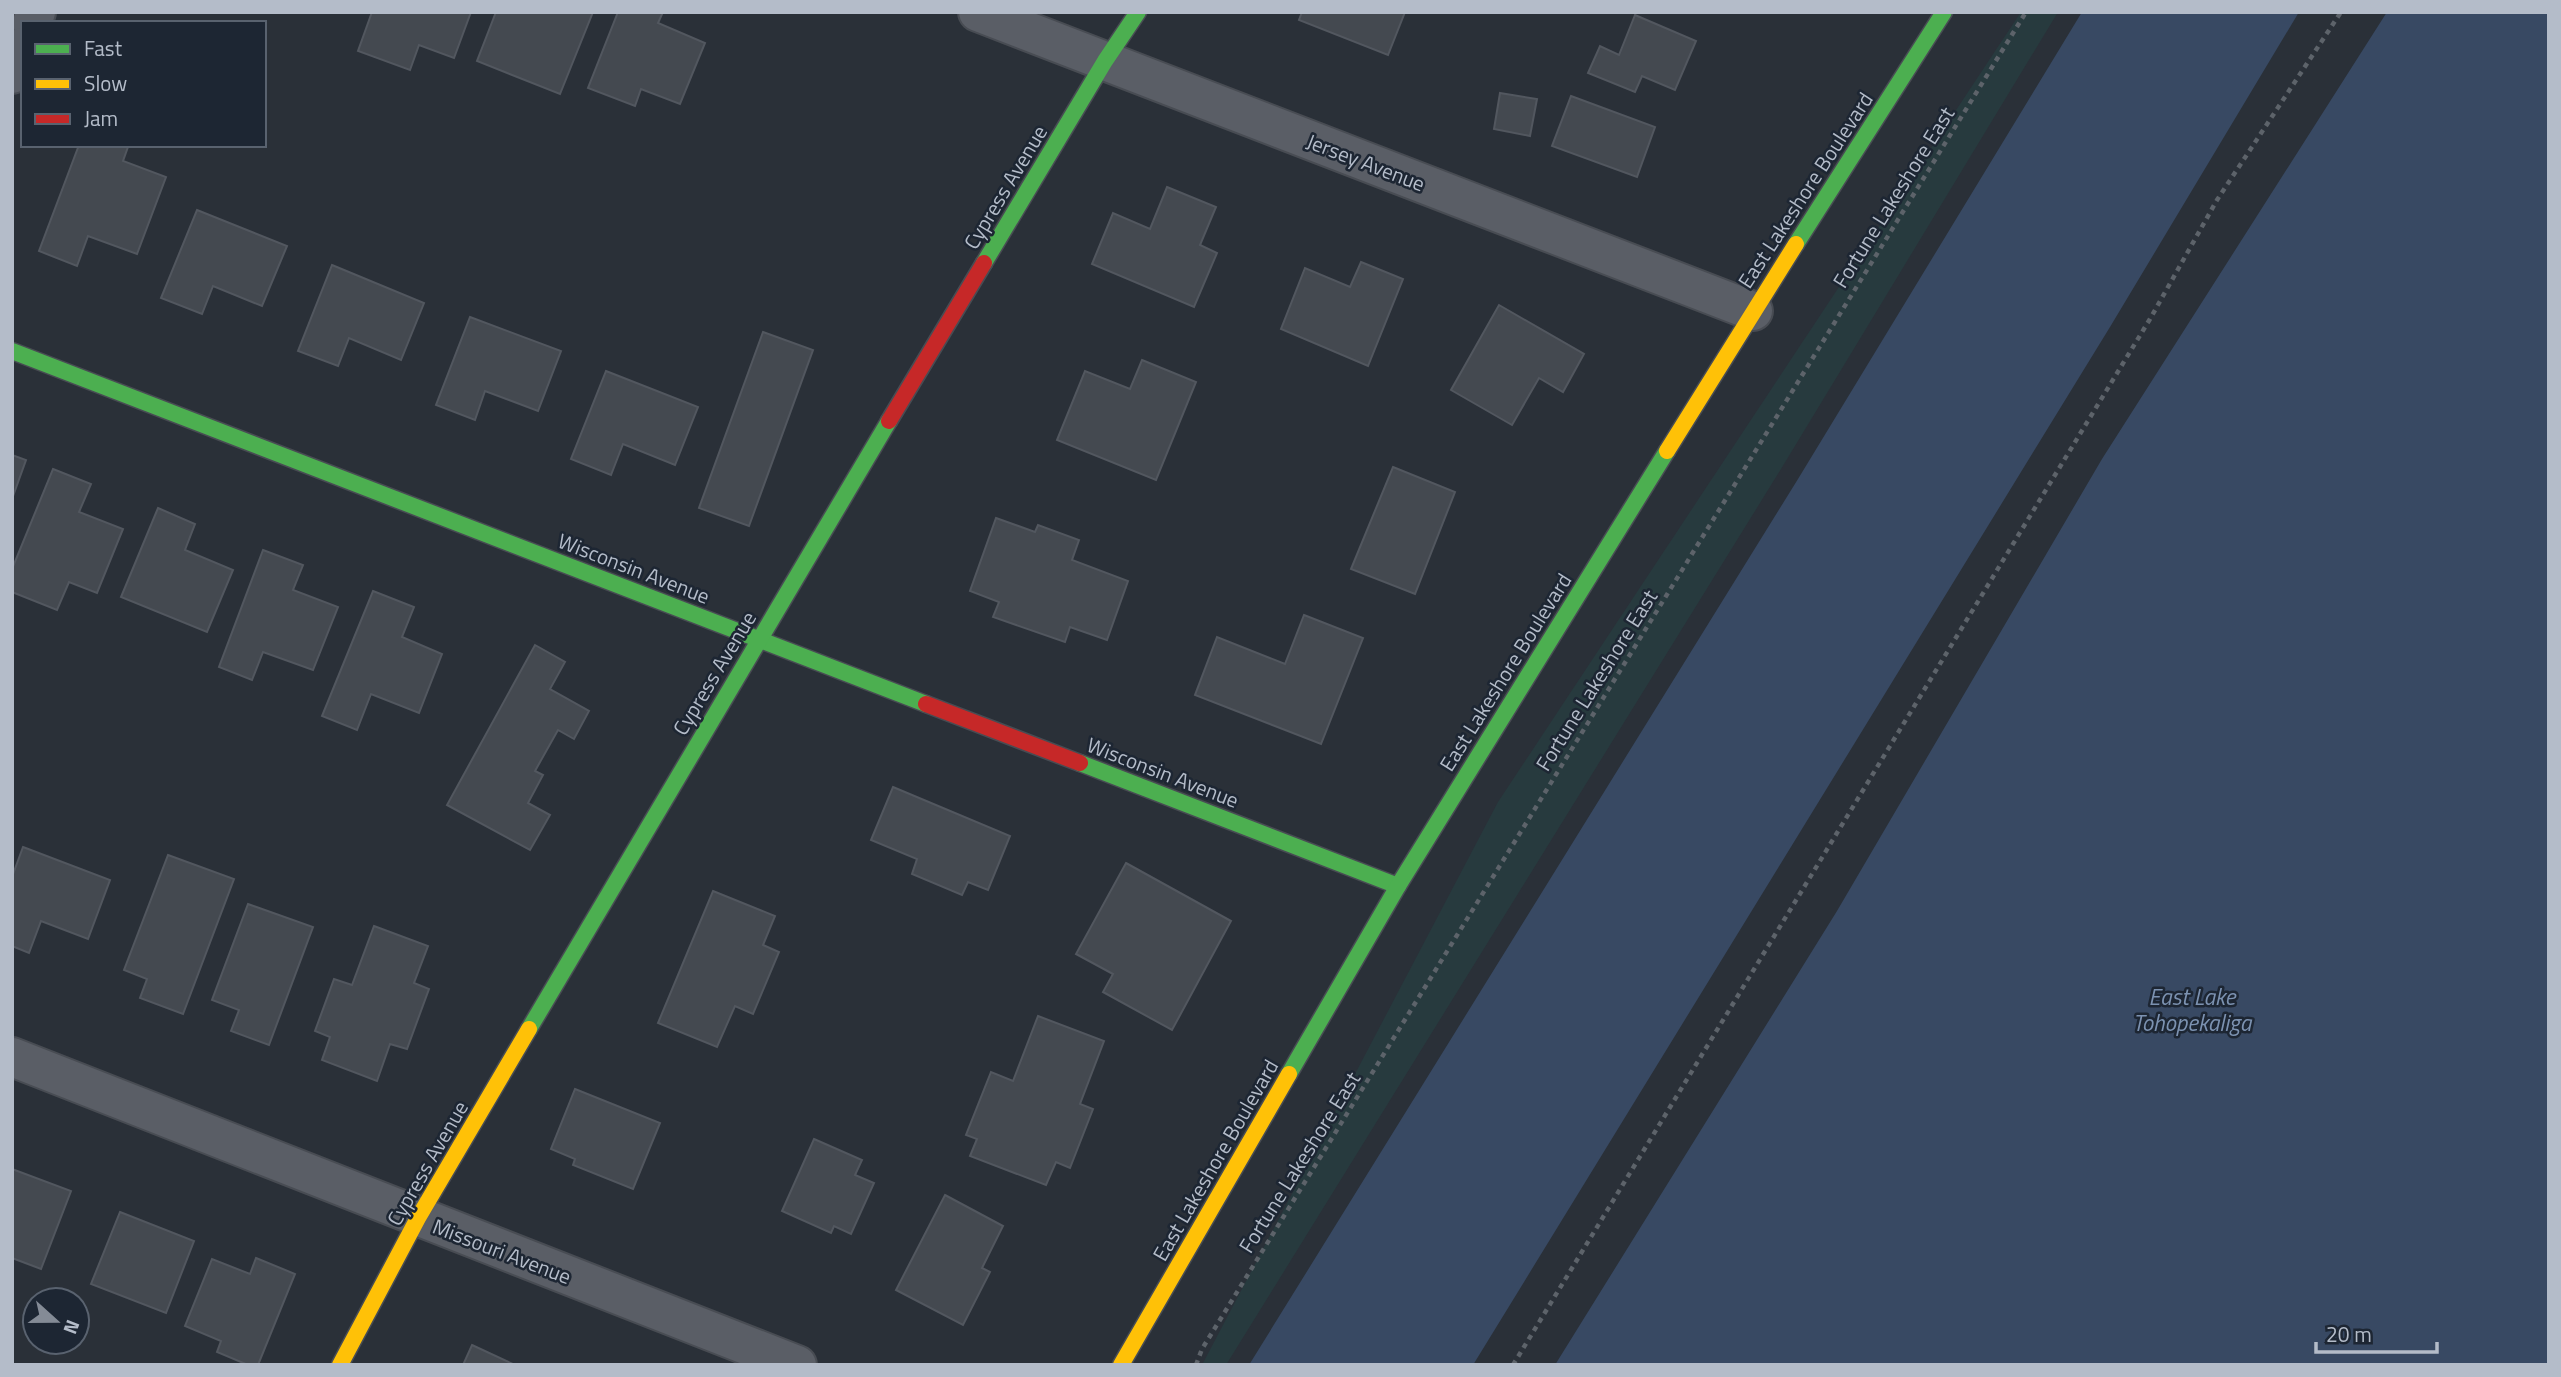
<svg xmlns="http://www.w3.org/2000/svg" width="2561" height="1377" font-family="'Titillium Web',sans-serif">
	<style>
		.green { fill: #273a3e }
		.water { fill: #384963 }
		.building { fill: #444950; stroke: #52575f; stroke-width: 2 }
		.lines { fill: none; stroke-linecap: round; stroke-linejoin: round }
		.street-casing { stroke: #484c53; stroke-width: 42 }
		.fast-casing { stroke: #484c53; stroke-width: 19 }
		.slow-casing { stroke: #484c53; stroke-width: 19 }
		.jam-casing { stroke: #484c53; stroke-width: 19 }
		.path { stroke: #5d636a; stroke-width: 4.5; stroke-dasharray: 5 5; stroke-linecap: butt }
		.street { stroke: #5a5e66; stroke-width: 38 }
		.fast { stroke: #4caf50; stroke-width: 16 }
		.slow { stroke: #ffc107; stroke-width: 16 }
		.jam { stroke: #c62828; stroke-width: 16 }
		.labels { text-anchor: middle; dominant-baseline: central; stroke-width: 5; stroke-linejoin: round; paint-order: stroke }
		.street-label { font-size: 21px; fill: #b4bcc9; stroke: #1d2633 }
		.water-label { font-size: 23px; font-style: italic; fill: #7c92b1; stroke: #1d2633 }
	</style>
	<rect width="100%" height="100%" fill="#2a3038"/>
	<!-- green -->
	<polygon class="green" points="2021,12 2058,12 1781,469 1226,1365 1202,1365 1498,802"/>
	<!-- water -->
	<g class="water">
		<polygon points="2082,12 2299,12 2110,327 1473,1365 1249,1365 1798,479"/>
		<polygon points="2387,12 2549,12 2549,1365 1555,1365 1837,911 2102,459"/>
	</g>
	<!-- building -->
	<g class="building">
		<polygon points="372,12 471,12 454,58 419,45 410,70 358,51"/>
		<polygon points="496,12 593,12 560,94 477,61"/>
		<polygon points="618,12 663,12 658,23 705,43 680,104 641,89 635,106 588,88"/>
		<polygon points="1302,12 1405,12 1388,55 1299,20"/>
		<polygon points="1635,15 1696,41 1675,90 1642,76 1635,92 1588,73 1600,46 1619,55"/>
		<polygon points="1500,93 1537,99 1530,136 1494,129"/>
		<polygon points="1571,96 1655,127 1637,177 1552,146"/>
		<polygon points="79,145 122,145 128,147 123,161 166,177 137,254 88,236 77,266 39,251"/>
		<polygon points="1167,187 1216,207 1200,245 1217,253 1194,307 1092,264 1113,213 1150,229"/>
		<polygon points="197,210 287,246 262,306 213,286 202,314 161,298"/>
		<polygon points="1361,262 1403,279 1368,366 1281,329 1305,268 1350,287"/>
		<polygon points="332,265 424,303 401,360 349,338 338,366 298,351"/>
		<polygon points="1499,305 1584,354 1563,392 1539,378 1512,425 1451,390"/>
		<polygon points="470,317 561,351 538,411 485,391 475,420 436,405"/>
		<polygon points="763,332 813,350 749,526 699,508"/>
		<polygon points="1142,360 1196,382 1156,480 1057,440 1085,371 1130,389"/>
		<polygon points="606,371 698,407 675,465 623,444 611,475 571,459"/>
		<polygon points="12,455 26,460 12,499"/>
		<polygon points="1393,467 1455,492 1415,594 1351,569"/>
		<polygon points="53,469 91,484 79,512 123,529 97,593 69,582 57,610 12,592 12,569"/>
		<polygon points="158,508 195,524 185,550 233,570 207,632 121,597"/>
		<polygon points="996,518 1035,532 1038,525 1079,540 1072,560 1128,581 1107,640 1070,627 1065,642 993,617 999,602 970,591"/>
		<polygon points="263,550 303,565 293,590 338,607 313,670 263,652 252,680 219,667"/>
		<polygon points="373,591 414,607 402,637 442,654 419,713 371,694 357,730 322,716"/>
		<polygon points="1304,615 1363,638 1321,744 1195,695 1217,637 1285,664"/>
		<polygon points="535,645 565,662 550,689 589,711 574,739 558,730 535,771 543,775 528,803 550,815 530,850 447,805"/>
		<polygon points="893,787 1010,836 988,890 968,882 962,895 912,874 917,859 871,840"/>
		<polygon points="23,847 110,880 88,939 41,921 29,953 12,946 12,877"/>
		<polygon points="168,855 234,879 183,1014 140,998 147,979 124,970"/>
		<polygon points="1126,863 1231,921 1172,1030 1103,992 1113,974 1076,954"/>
		<polygon points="713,891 775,916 763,945 779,952 753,1014 735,1006 717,1047 658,1023"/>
		<polygon points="248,904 313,927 269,1045 231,1031 239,1010 212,1000"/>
		<polygon points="374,926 428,946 414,983 429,989 407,1049 390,1044 377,1081 322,1060 330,1037 315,1031 334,979 352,985"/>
		<polygon points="1038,1016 1104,1041 1080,1104 1093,1109 1070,1168 1056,1162 1046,1185 970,1156 977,1139 966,1135 991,1072 1013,1081"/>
		<polygon points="575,1089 660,1123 633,1189 573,1165 575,1159 551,1149"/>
		<polygon points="814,1139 862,1160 855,1175 874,1183 851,1234 834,1226 831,1233 782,1211"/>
		<polygon points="12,1169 71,1191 41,1269 12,1258"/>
		<polygon points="945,1195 1003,1226 982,1268 990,1272 963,1325 896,1290"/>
		<polygon points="120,1212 194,1241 166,1313 91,1284"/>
		<polygon points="256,1258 295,1274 258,1365 248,1365 217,1352 221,1341 185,1326 212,1259 250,1274"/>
		<polygon points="472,1345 515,1365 463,1365"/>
	</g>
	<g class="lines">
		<defs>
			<g id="street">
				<polyline points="978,12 1753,311"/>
				<polyline points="32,23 36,12"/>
				<polyline points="12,74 23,47"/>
				<polyline points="12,1057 797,1365"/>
			</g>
			<g id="fast">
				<polyline points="1796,244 1944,12"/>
				<polyline points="984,263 1105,61 1138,12"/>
				<polyline points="12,351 926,704"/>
				<polyline points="1080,763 1398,886"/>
				<polyline points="529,1029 889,421"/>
				<polyline points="1289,1074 1398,886 1667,451"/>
			</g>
			<g id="slow">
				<polyline points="1667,451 1796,244"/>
				<polyline points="340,1365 418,1218 529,1029"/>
				<polyline points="1121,1365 1289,1074"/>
			</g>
			<g id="jam">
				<polyline points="889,421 984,263"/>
				<polyline points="926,704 1080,763"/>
			</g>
		</defs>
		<!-- street casing -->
		<use href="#street" class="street-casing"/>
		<!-- fast casing -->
		<use href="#fast" class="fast-casing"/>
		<!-- slow casing -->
		<use href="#slow" class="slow-casing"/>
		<!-- jam casing -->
		<use href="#jam" class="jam-casing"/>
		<!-- path -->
		<g class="path">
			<polyline points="1196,1365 1202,1349 2026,12"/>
			<polyline points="1513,1365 2150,319 2217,200 2341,12"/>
		</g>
		<!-- street -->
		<use href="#street" class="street"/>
		<!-- fast -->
		<use href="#fast" class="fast"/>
		<!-- slow -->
		<use href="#slow" class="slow"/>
		<!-- jam -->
		<use href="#jam" class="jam"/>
	</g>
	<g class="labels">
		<!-- street labels -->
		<g class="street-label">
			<text transform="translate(1366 162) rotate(21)">Jersey Avenue</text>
			<text transform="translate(1005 187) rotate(-59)">Cypress Avenue</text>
			<text transform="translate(1805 190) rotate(-57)">East Lakeshore Boulevard</text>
			<text transform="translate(1893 197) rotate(-58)">Fortune Lakeshore East</text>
			<text transform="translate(634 568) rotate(21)">Wisconsin Avenue</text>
			<text transform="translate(1505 672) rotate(-58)">East Lakeshore Boulevard</text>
			<text transform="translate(714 673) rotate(-59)">Cypress Avenue</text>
			<text transform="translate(1596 680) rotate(-58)">Fortune Lakeshore East</text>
			<text transform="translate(1163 772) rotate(21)">Wisconsin Avenue</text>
			<text transform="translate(1215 1160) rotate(-60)">East Lakeshore Boulevard</text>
			<text transform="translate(1299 1162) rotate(-58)">Fortune Lakeshore East</text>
			<text transform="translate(427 1163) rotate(-60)">Cypress Avenue</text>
			<text transform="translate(502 1251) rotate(21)">Missouri Avenue</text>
		</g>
		<!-- water labels -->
		<g class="water-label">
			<text x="2192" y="996">East Lake<tspan x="2192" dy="26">Tohopekaliga</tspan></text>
		</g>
	</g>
	<!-- border -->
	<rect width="2561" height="1377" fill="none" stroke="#b4bcc9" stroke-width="28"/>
	<!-- legend -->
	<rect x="21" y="21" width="245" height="126" fill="#1d2633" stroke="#59626f" stroke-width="2"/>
	<rect x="35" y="44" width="35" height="10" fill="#4caf50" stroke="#59626f" stroke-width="2"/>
	<text x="84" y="56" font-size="21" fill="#b4bcc9">Fast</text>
	<rect x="35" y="79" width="35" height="10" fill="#ffc107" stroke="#59626f" stroke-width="2"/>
	<text x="84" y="91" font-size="21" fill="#b4bcc9">Slow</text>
	<rect x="35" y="114" width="35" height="10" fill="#c62828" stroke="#59626f" stroke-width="2"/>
	<text x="84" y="126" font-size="21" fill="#b4bcc9">Jam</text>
	<!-- north arrow -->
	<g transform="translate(56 1321) rotate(111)"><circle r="33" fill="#1d2633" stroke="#59626f" stroke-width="2"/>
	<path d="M0-5L12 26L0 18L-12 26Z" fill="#848b96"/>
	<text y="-10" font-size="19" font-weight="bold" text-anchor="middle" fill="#b4bcc9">N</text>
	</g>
	<!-- scale -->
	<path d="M2316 1342v10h121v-10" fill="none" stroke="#b4bcc9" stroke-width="3.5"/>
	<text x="2326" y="1342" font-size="21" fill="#b4bcc9" stroke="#1d2633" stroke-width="5" paint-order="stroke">20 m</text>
</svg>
